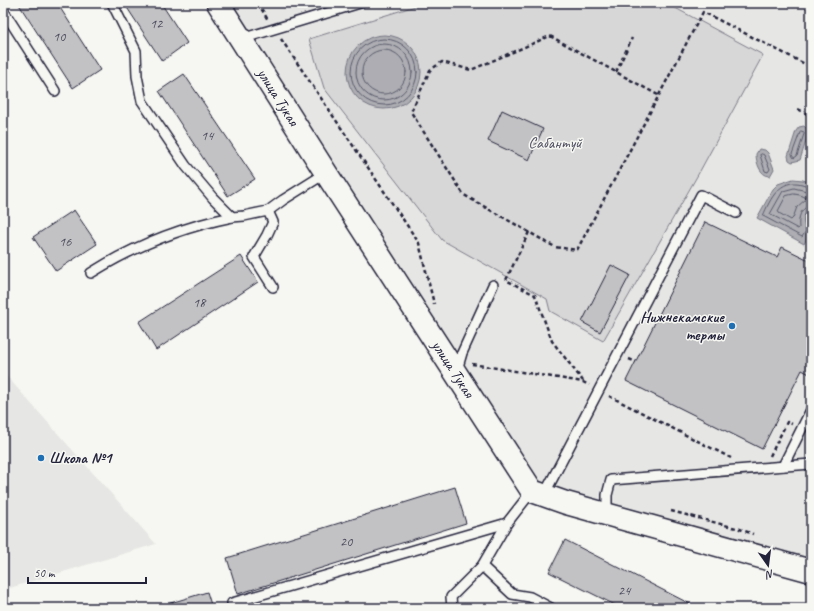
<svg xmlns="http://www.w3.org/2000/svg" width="814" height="611" font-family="Caveat,sans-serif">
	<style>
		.built { fill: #e6e6e4 }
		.green { fill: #d7d7d7; stroke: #7c7c89 }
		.water { fill: #adadb3; stroke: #757583 }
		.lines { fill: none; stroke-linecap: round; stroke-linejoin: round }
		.shore { stroke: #5a5a6b; stroke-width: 1 }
		.building { fill: #c2c2c4; stroke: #22223b }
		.service-casing { stroke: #22223b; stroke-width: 12 }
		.tertiary-casing { stroke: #22223b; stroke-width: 25 }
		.path { stroke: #22223b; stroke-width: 2.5; stroke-dasharray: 4 3; stroke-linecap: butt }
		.service { stroke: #f6f6f2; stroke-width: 9 }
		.tertiary { stroke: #f6f6f2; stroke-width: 22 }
		.poi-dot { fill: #1f6fb2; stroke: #f6f6f2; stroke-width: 1.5 }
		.labels { text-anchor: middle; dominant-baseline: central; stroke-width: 3; stroke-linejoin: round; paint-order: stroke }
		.number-label { font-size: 14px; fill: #4a4a5d }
		.street-label { font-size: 16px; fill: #22223b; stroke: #f6f6f2 }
		.park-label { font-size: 16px; fill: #4f4f62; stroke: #f6f6f2 }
		.poi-label { font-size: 16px; font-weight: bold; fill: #22223b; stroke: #f6f6f2; text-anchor: end }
	</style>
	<rect width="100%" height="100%" fill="#f6f6f2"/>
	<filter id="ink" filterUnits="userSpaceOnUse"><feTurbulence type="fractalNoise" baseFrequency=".025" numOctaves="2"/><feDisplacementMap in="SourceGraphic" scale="8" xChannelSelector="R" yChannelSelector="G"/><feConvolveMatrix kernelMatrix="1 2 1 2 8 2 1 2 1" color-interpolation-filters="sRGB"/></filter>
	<g filter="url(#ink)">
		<!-- built -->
		<g class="built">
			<polygon points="226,3 811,3 811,559 582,504 537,487"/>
			<polygon points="3,372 156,544 3,590"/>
		</g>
		<!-- green -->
		<polygon class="green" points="425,3 666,3 763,55 700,171 603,341 550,311 547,299 442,240 324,88 309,39"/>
		<!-- water -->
		<g class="water">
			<circle cx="384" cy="72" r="37"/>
			<polygon points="804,126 808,130 808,135 800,160 792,162 789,160 788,156 796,131 799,127"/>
			<path d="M759 149 765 150 768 153 774 169 770 176C760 176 756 162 756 154Z"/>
			<path d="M793 179 803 180 811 183V212C807 219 807 224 811 230L804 244 757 218 773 189 778 184Z"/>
		</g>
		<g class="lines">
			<!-- shore -->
			<g class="shore">
				<circle cx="384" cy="72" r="33"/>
				<circle cx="384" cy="72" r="28"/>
				<circle cx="384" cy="72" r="22"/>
				<polygon points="801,131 804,132 804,134 797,156 794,158 792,155"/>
				<polygon points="762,154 764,155 770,169 768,172 765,171 760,155"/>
				<path d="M811 187C808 186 805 185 802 184 780 178 770 199 763 216L802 237 806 231C804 224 802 217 807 212L811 211"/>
				<path d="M811 192 794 188 783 191 770 214 798 229 799 228C798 218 800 207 811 206"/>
				<polygon points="794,194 800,195 805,197 806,199 797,207 793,218 791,220 779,213 778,211 786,196"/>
			</g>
		</g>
		<!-- building -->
		<g class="building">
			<polygon points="18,3 57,3 100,70 73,88"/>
			<polygon points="124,3 161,3 187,43 162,61"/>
			<polygon points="184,74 255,179 228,196 159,91"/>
			<polygon points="502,110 543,129 529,160 488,141"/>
			<polygon points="74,210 97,244 56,271 33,237"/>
			<polygon points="705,222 777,257 782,247 811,261 811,375 802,370 762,449 626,381"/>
			<polygon points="241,256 258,282 156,350 139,322"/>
			<polygon points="611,265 630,275 600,332 582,322"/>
			<polygon points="455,487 466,523 238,594 227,558"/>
			<polygon points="565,540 698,608 621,608 549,572"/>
			<polygon points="207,592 212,608 164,608 164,605"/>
		</g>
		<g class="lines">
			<defs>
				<g id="service">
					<polyline points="112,3 136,51 137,76 142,101 186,166 213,198 232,217 244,216 268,211 283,200 326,173"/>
					<polyline points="3,10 55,91"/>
					<polyline points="241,39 360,3"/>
					<polyline points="268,211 273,222 267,235 254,257 273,287"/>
					<path d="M91 273C134 246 183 227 232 217"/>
					<polyline points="457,370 462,353 493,285"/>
					<polyline points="783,466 811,410"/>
					<polyline points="532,491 507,523 482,566 512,594 530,597 551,608"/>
					<polyline points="544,495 701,195 736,213"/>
					<polyline points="607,514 607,495 611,480 811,464"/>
					<polyline points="233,608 232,603 507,523"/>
					<polyline points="452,608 451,597 482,566"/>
				</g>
				<polyline id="tertiary" points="218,3 326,173 532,491 566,503 811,571"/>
			</defs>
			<!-- service casing -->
			<use href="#service" class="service-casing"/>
			<!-- tertiary casing -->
			<use href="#tertiary" class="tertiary-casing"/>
			<!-- path -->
			<g class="path">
				<polyline points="258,3 268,20"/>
				<polyline points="281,39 419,243 434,304"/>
				<polyline points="616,72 632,38"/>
				<polyline points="658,95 550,36 471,70 442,62 430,70 411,112 464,195 555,247 577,250 703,12 811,67"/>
				<polyline points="798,109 811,116"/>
				<polyline points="529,232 506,280 535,295 552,341 583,381"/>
				<polyline points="629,359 636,362"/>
				<polyline points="472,364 583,382 589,385"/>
				<polyline points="609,396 731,458"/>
				<polyline points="770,456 787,422 792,424"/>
				<polyline points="671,511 740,529 753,534"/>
			</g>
			<!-- service -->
			<use href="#service" class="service"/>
			<!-- tertiary -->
			<use href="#tertiary" class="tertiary"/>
		</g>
	</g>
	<!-- markers -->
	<g class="poi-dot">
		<circle cx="732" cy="326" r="4"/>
		<circle cx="41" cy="458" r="4"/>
	</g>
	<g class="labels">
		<!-- number labels -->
		<g class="number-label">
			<text x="156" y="23">12</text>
			<text x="59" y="36">10</text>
			<text x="207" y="135">14</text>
			<text x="65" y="241">16</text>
			<text x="199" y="302">18</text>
			<text x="346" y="541">20</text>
			<text x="624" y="590">24</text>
		</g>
		<!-- street labels -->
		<g class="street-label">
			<text transform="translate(278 97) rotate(58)">улица Тукая</text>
			<text transform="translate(453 369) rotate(57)">улица Тукая</text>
		</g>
		<!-- park labels -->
		<g class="park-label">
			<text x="555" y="143">Сабантуй</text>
		</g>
		<!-- poi labels -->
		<g class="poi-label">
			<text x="724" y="317">Нижнекамские<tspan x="724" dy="18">термы</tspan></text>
			<text x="49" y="458" text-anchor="start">Школа №1</text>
		</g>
	</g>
	<!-- margin -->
	<rect width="814" height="611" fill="none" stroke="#f6f6f2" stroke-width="16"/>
	<rect x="8" y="8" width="798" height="595" fill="none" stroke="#22223b" stroke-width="1.5" filter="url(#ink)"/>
	<!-- north arrow -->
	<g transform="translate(768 565) rotate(166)" stroke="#f6f6f2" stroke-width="3" paint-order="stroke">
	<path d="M0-3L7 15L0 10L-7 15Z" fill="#22223b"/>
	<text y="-6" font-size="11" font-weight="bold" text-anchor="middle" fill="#22223b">N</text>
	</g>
	<!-- scale -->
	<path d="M28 577v6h118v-6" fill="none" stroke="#22223b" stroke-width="2"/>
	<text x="34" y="577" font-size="12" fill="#22223b" stroke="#f6f6f2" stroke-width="3" paint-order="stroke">50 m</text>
</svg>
